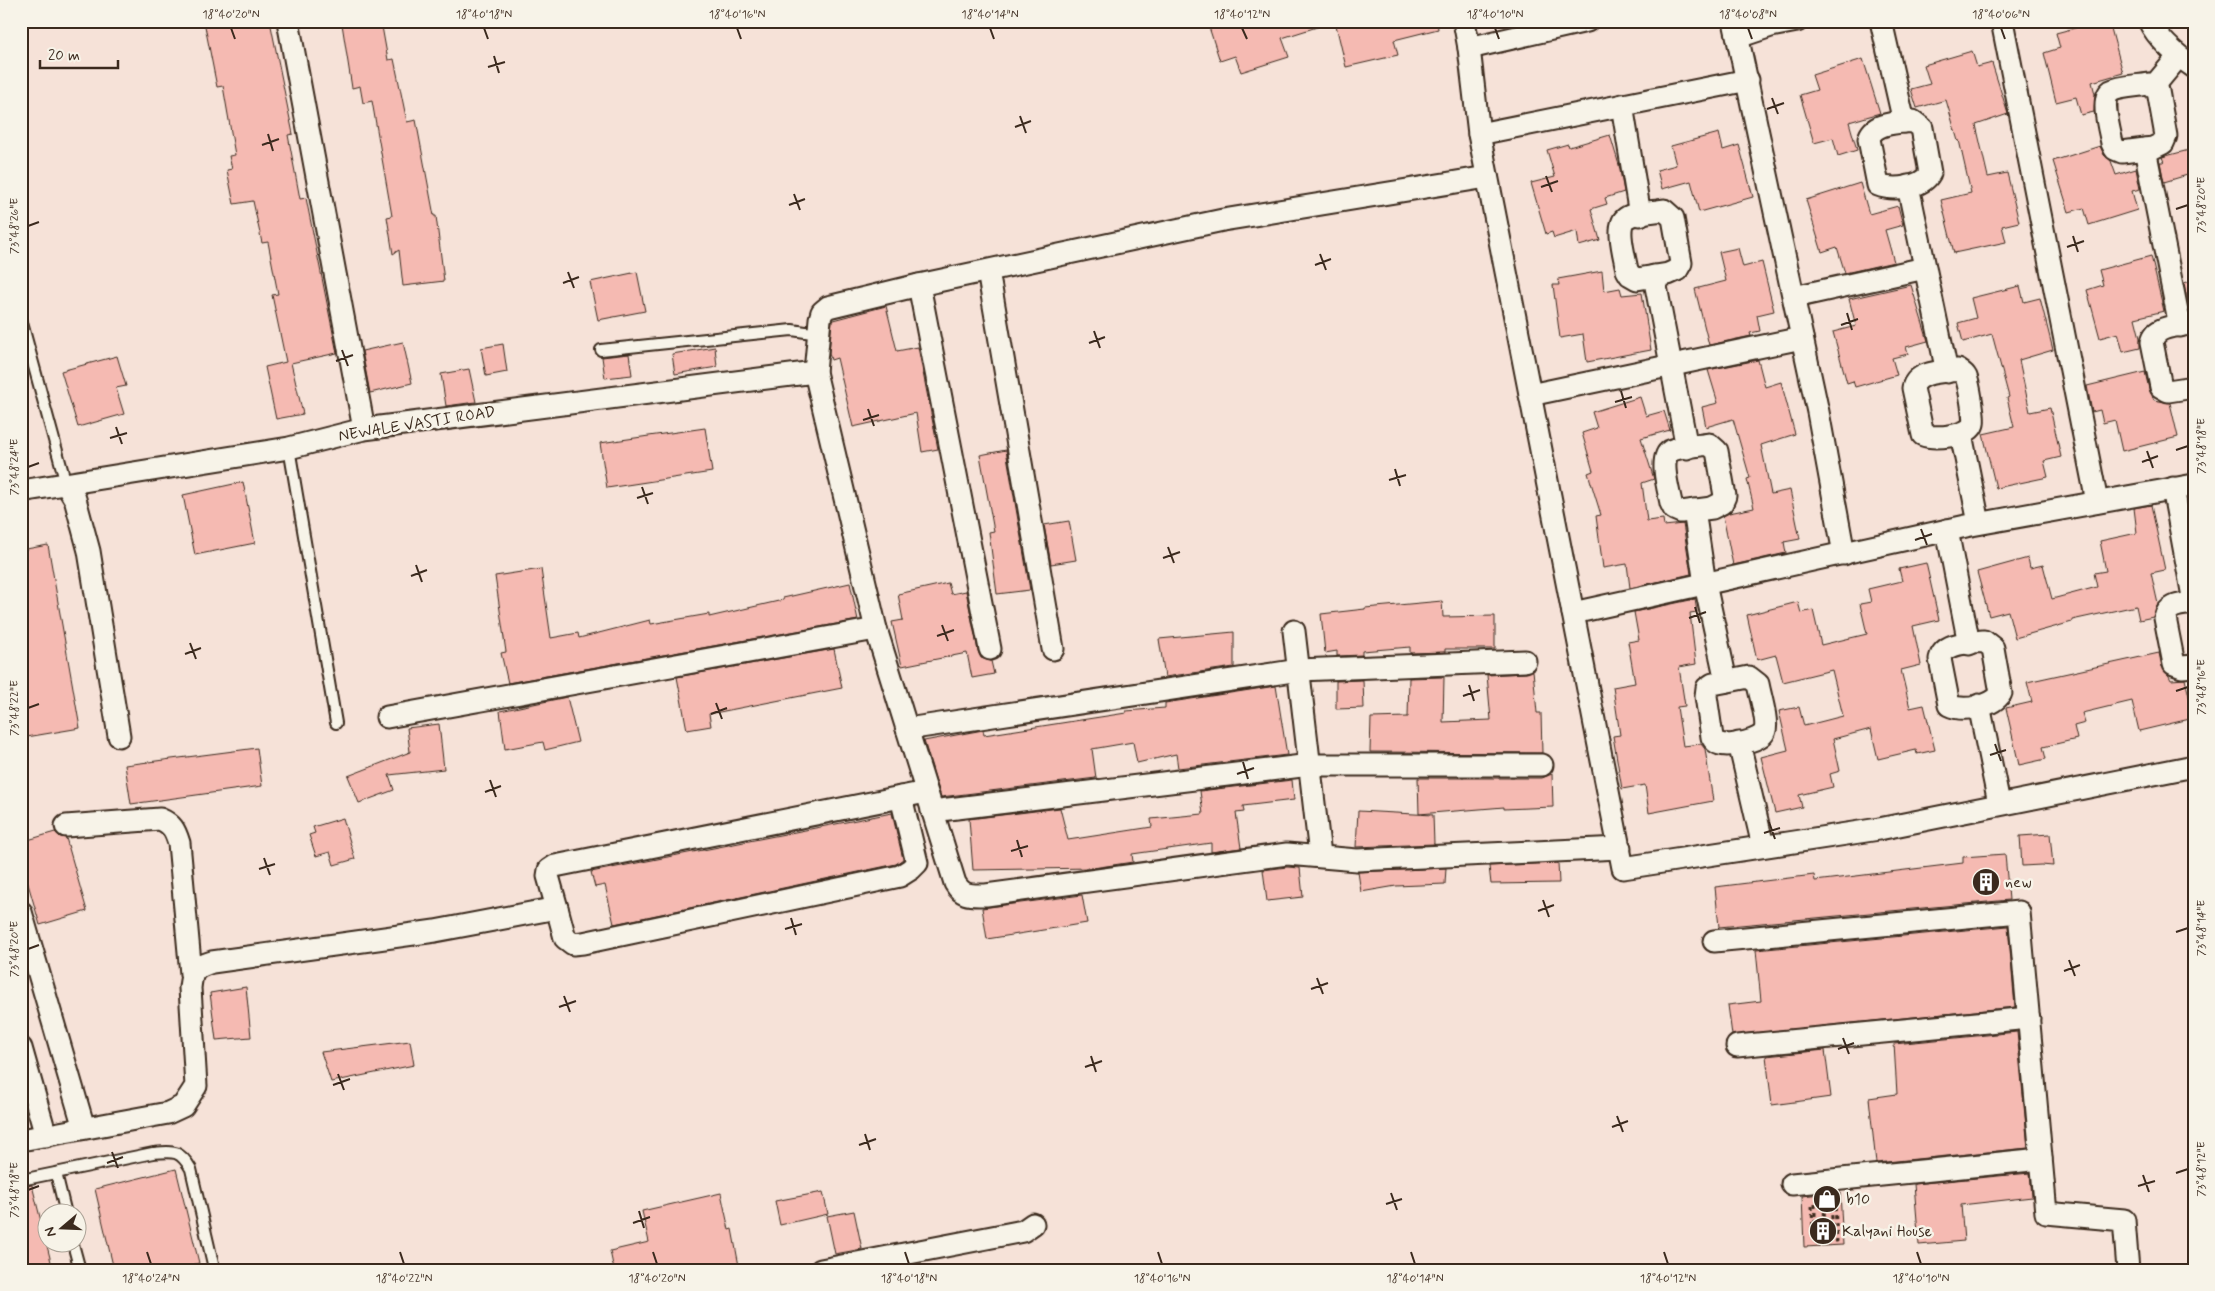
<svg xmlns="http://www.w3.org/2000/svg" width="2215" height="1291" font-family="Mynerve,sans-serif">
	<style>
		.building { fill: #f5bab2; stroke: #3b2a1e }
		.lines { fill: none; stroke-linecap: round; stroke-linejoin: round }
		.service-casing { stroke: #3b2a1e; stroke-width: 14 }
		.minor-casing { stroke: #3b2a1e; stroke-width: 25 }
		.path { stroke: #3b2a1e; stroke-width: 3; stroke-dasharray: 4 4; stroke-linecap: butt }
		.service { stroke: #f7f3e8; stroke-width: 10 }
		.minor { stroke: #f7f3e8; stroke-width: 21 }
		.ticks { fill: none; stroke: #3b2a1e; stroke-width: 2 }
		.labels { text-anchor: middle; dominant-baseline: central; stroke-width: 5; stroke-linejoin: round; paint-order: stroke }
		.street-label { font-size: 16px; fill: #3b2a1e; stroke: #f7f3e8 }
		.poi-label { font-size: 16px; fill: #3b2a1e; stroke: #f7f3e8; text-anchor: start }
		.neatline { fill: none; stroke: #3b2a1e; stroke-width: 2 }
		.ticks-label { font-size: 12px; text-anchor: middle; fill: #3b2a1e }
	</style>
	<rect width="100%" height="100%" fill="#f6e2d8"/>
	<filter id="ink" filterUnits="userSpaceOnUse"><feTurbulence type="fractalNoise" baseFrequency=".02" numOctaves="2"/><feDisplacementMap in="SourceGraphic" scale="10" xChannelSelector="R" yChannelSelector="G"/><feConvolveMatrix kernelMatrix="1 2 1 2 8 2 1 2 1" color-interpolation-filters="sRGB"/></filter>
	<g filter="url(#ink)">
		<!-- building -->
		<g class="building">
			<polygon points="204,21 270,21 293,134 288,135 300,199 306,198 337,353 291,363 303,414 276,419 265,367 286,362 272,295 278,294 268,242 262,243 253,201 234,204 227,170 232,169 229,156 235,155 223,86 217,87"/>
			<polygon points="361,21 381,21 388,60 394,59 407,122 416,120 434,216 436,216 444,281 403,286 399,250 393,254 387,217 392,216 372,101 363,103 360,86 352,88 342,24"/>
			<polygon points="1207,21 1320,21 1320,26 1282,38 1289,57 1241,72 1235,56 1220,61"/>
			<polygon points="1335,21 1437,21 1438,29 1394,40 1398,55 1346,67"/>
			<polygon points="2101,21 2109,21 2123,73 2092,82 2095,94 2094,112 2081,115 2076,97 2056,102 2044,53 2060,48 2056,33"/>
			<polygon points="1972,51 1977,67 1992,63 2008,114 1976,125 1988,177 2007,173 2019,222 2002,226 2006,242 1954,253 1941,200 1971,193 1959,140 1958,141 1946,100 1917,108 1911,89 1930,84 1924,65"/>
			<polygon points="1863,59 1880,113 1849,122 1857,150 1838,156 1833,138 1814,143 1800,95 1817,90 1812,75"/>
			<polygon points="1719,133 1723,150 1739,145 1753,197 1699,212 1691,181 1662,189 1657,170 1676,165 1671,146"/>
			<polygon points="1610,135 1619,165 1624,192 1605,198 1607,204 1591,209 1600,240 1579,246 1577,231 1554,238 1552,232 1546,234 1531,183 1555,177 1547,150 1568,144 1569,147"/>
			<polygon points="2100,146 2104,155 2111,161 2116,175 2136,169 2140,189 2132,191 2137,210 2089,225 2084,208 2069,212 2053,161"/>
			<polygon points="2189,150 2194,173 2164,182 2160,162 2164,162 2162,157"/>
			<polygon points="1860,183 1869,214 1898,206 1903,225 1885,230 1894,262 1845,273 1837,247 1822,252 1806,200"/>
			<polygon points="1738,248 1743,267 1762,262 1774,311 1757,315 1760,331 1750,333 1751,336 1709,345 1695,289 1726,281 1719,252"/>
			<polygon points="2151,256 2164,311 2135,318 2140,338 2140,348 2123,352 2118,333 2100,338 2087,290 2103,285 2099,270"/>
			<polygon points="1602,271 1604,291 1620,288 1622,295 1642,293 1651,350 1587,362 1583,334 1560,338 1553,285 1559,285 1558,279"/>
			<polygon points="637,272 645,311 598,320 590,282"/>
			<polygon points="2194,280 2194,303 2188,304 2184,283"/>
			<polygon points="1911,285 1928,341 1906,347 1908,354 1892,358 1897,375 1855,387 1853,381 1847,383 1833,332 1856,326 1849,299"/>
			<polygon points="2020,286 2024,302 2040,298 2053,350 2019,360 2030,412 2050,408 2061,457 2044,461 2048,477 1996,488 1983,434 2014,427 2007,398 2009,397 1992,334 1963,342 1958,323 1976,318 1971,298"/>
			<polygon points="886,306 897,351 918,347 938,449 922,452 916,413 853,427 837,358 831,360 829,353 832,321 833,320"/>
			<polygon points="403,342 412,383 370,393 362,351"/>
			<polygon points="503,344 507,372 486,376 481,348"/>
			<polygon points="715,347 717,367 675,374 672,354"/>
			<polygon points="629,354 632,375 605,378 602,357"/>
			<polygon points="117,356 126,386 116,388 124,414 78,427 61,371"/>
			<polygon points="1758,360 1765,387 1781,382 1795,434 1761,445 1771,494 1790,490 1800,539 1784,542 1786,553 1733,565 1723,516 1729,513 1754,508 1747,479 1750,478 1733,419 1706,427 1702,407 1718,403 1708,370"/>
			<polygon points="469,369 476,402 446,406 441,374"/>
			<polygon points="2145,372 2149,389 2154,400 2170,403 2178,437 2122,451 2115,420 2103,423 2100,410 2092,412 2087,386"/>
			<polygon points="1640,397 1646,416 1664,411 1670,430 1641,438 1654,479 1642,483 1647,521 1663,519 1664,526 1683,524 1691,574 1630,588 1627,564 1603,568 1596,516 1601,515 1588,473 1593,471 1582,433 1597,428 1592,412"/>
			<polygon points="705,428 712,472 607,488 600,443"/>
			<polygon points="1006,450 1030,590 997,594 989,532 994,531 980,455"/>
			<polygon points="243,482 255,543 195,555 183,495"/>
			<polygon points="2151,505 2165,570 2151,573 2158,604 2153,617 2139,620 2136,606 2072,620 2072,622 2015,638 2008,611 1989,616 1977,572 2028,558 2030,568 2043,565 2052,599 2097,587 2094,573 2106,571 2100,541 2137,533 2134,508"/>
			<polygon points="1069,521 1076,560 1051,564 1044,525"/>
			<polygon points="48,545 80,728 21,738 21,550"/>
			<polygon points="1926,563 1939,620 1913,626 1921,665 1901,670 1910,708 1924,705 1935,750 1917,754 1916,750 1878,759 1871,729 1833,739 1840,771 1830,774 1833,787 1799,795 1802,807 1775,813 1761,757 1788,750 1779,711 1799,707 1804,726 1843,716 1832,670 1783,682 1776,655 1757,660 1747,615 1798,602 1801,613 1813,610 1821,645 1867,634 1860,604 1871,602 1868,589 1902,581 1899,569"/>
			<polygon points="541,569 551,638 578,633 579,638 650,620 651,624 709,614 709,617 783,600 783,598 850,583 858,620 508,683 501,653 506,652 495,576"/>
			<polygon points="948,583 951,594 966,591 978,651 981,658 991,661 994,674 972,678 967,653 902,666 892,622 903,620 898,594"/>
			<polygon points="1695,599 1697,612 1690,613 1696,664 1679,667 1685,706 1677,707 1683,746 1701,744 1705,749 1713,801 1649,813 1645,785 1622,789 1613,736 1620,735 1613,687 1635,683 1628,642 1639,640 1634,612"/>
			<polygon points="1442,601 1443,617 1495,616 1495,649 1445,649 1445,652 1410,653 1410,647 1362,651 1362,655 1337,656 1337,651 1325,653 1321,614 1365,609 1365,608"/>
			<polygon points="1234,632 1234,667 1165,677 1159,639"/>
			<polygon points="834,649 842,688 709,714 711,726 687,730 677,677"/>
			<polygon points="2159,653 2162,667 2169,676 2171,680 2185,679 2194,718 2139,731 2132,701 2082,713 2085,723 2074,726 2077,739 2043,747 2046,759 2019,765 2006,708 2032,702 2027,682"/>
			<polygon points="1533,670 1537,713 1541,713 1542,753 1370,752 1371,718 1408,717 1409,678 1444,677 1443,722 1491,720 1487,675 1526,673"/>
			<polygon points="1363,680 1364,708 1336,709 1336,681"/>
			<polygon points="1276,686 1287,755 1178,768 1176,754 1137,763 1133,742 1092,749 1096,778 941,797 924,741 983,730 984,735 1126,713 1126,711 1165,708 1165,703"/>
			<polygon points="567,697 578,742 545,750 543,742 505,749 500,711"/>
			<polygon points="439,724 444,769 389,775 394,790 359,803 348,776 410,752 407,728"/>
			<polygon points="257,748 262,786 131,804 125,765"/>
			<polygon points="1552,774 1553,807 1504,809 1504,807 1419,814 1418,778 1542,778"/>
			<polygon points="1292,780 1294,800 1243,806 1244,812 1236,813 1241,848 1211,852 1211,843 1132,854 1133,862 1093,868 973,870 969,819 1060,808 1068,840 1152,827 1151,819 1203,814 1200,791"/>
			<polygon points="1358,811 1433,815 1434,844 1356,847"/>
			<polygon points="892,813 903,859 896,864 614,924 605,885 595,887 591,872"/>
			<polygon points="343,818 355,859 334,865 330,852 316,856 309,835 315,833 313,827"/>
			<polygon points="55,832 60,837 66,838 87,911 40,925 21,860 21,842"/>
			<polygon points="2050,834 2053,866 2041,865 2022,866 2020,836"/>
			<polygon points="2005,854 2009,900 1719,927 1715,887 1814,875 1815,881 1963,863 1963,857"/>
			<polygon points="1558,863 1559,883 1491,884 1489,866"/>
			<polygon points="1287,867 1300,868 1303,897 1267,901 1263,870"/>
			<polygon points="1446,868 1445,884 1396,886 1361,892 1358,872"/>
			<polygon points="1082,895 1087,923 987,939 982,908"/>
			<polygon points="2008,926 2015,1007 1732,1035 1728,1005 1761,1001 1756,950"/>
			<polygon points="246,987 251,1037 216,1040 210,993"/>
			<polygon points="2017,1032 2028,1148 1876,1163 1869,1098 1897,1094 1894,1044"/>
			<polygon points="410,1041 414,1065 331,1082 321,1052"/>
			<polygon points="1825,1050 1831,1097 1772,1105 1766,1056"/>
			<polygon points="176,1169 199,1263 173,1270 114,1270 95,1189"/>
			<polygon points="2030,1173 2032,1197 1961,1205 1964,1241 1919,1245 1914,1184"/>
			<polygon points="32,1185 53,1270 21,1270 21,1187"/>
			<polygon points="823,1192 828,1214 780,1225 775,1201"/>
			<polygon points="1840,1192 1843,1245 1804,1247 1802,1196"/>
			<polygon points="721,1193 729,1230 732,1229 739,1266 719,1270 614,1270 610,1251 649,1242 642,1211"/>
			<polygon points="854,1211 862,1249 835,1254 827,1216"/>
		</g>
		<g class="lines">
			<defs>
				<g id="service">
					<polyline points="21,319 66,484"/>
					<polyline points="601,350 792,330 819,334"/>
					<polyline points="289,448 336,723"/>
					<polyline points="56,1173 66,1214"/>
					<path d="M21 1180 153 1153C174 1151 180 1150 191 1169L213 1264"/>
					<polyline points="73,1244 80,1270"/>
				</g>
				<g id="minor">
					<polyline points="288,21 364,429"/>
					<polyline points="1464,21 1469,48 1479,134 1623,868 1879,829 2194,766"/>
					<polyline points="1734,21 1818,412 1844,554"/>
					<polyline points="1881,21 1904,122"/>
					<polyline points="2002,21 2097,502"/>
					<path d="M2149 21C2159 41 2176 55 2194 67"/>
					<polyline points="1738,37 1771,26 1797,21"/>
					<polyline points="1469,48 1587,21"/>
					<path d="M2149 84 2158 91 2166 136 2163 143 2153 148 2122 152 2115 149 2112 143C2110 132 2100 99 2111 91 2120 86 2139 86 2149 84Z"/>
					<polyline points="2154,86 2178,57"/>
					<polyline points="1622,105 1640,215"/>
					<path d="M1913 121 1922 128 1930 173C1922 188 1893 191 1878 185L1869 139C1873 122 1898 123 1913 121Z"/>
					<polyline points="1479,134 1748,80"/>
					<polyline points="2145,149 2180,326"/>
					<polyline points="1908,186 1947,372"/>
					<path d="M1664 210 1673 218 1681 263 1677 270 1668 274 1637 279 1630 275 1627 270C1625 258 1615 225 1626 218 1635 212 1653 212 1664 210Z"/>
					<polyline points="988,271 1053,649"/>
					<polyline points="1654,276 1687,448"/>
					<polyline points="1794,297 1925,268"/>
					<path d="M2192 324C2178 326 2155 325 2152 342L2161 387 2168 391 2194 387"/>
					<path d="M1958 370C1961 372 1964 373 1966 377 1969 384 1975 418 1973 424 1969 437 1933 439 1923 435L1913 388C1917 371 1942 372 1958 370Z"/>
					<polyline points="1530,395 1802,338"/>
					<polyline points="1961,434 1979,523"/>
					<path d="M1709 444 1717 451 1725 496 1722 503 1712 508 1681 512 1674 509 1671 503C1669 492 1659 458 1670 451 1680 446 1697 446 1709 444Z"/>
					<polyline points="66,484 75,499 89,551 119,736"/>
					<polyline points="2173,488 2194,602"/>
					<polyline points="21,491 289,448 364,429 815,372"/>
					<polyline points="1694,510 1705,584 1726,681"/>
					<polyline points="1947,530 1969,644"/>
					<path d="M2194 603C2181 605 2168 604 2165 618L2174 664 2182 667 2194 666"/>
					<polyline points="1573,613 1966,526 2194,485"/>
					<path d="M876 629 955 883C963 897 971 895 986 895L1287 854 1357 860 1620 848"/>
					<polyline points="1294,631 1320,855"/>
					<path d="M1984 641 1993 648 2001 693C1993 707 1963 712 1949 705L1940 659C1944 642 1969 643 1984 641Z"/>
					<polyline points="990,649 919,285 1223,220 1487,177"/>
					<path d="M1749 677 1758 684C1760 695 1768 721 1765 730 1763 741 1729 747 1720 744 1716 743 1714 741 1712 737L1706 696 1707 688 1713 684Z"/>
					<polyline points="1979,705 1999,803"/>
					<polyline points="387,717 876,629 815,372 820,319 822,312 828,307 919,285"/>
					<polyline points="907,729 1299,670 1525,661"/>
					<polyline points="1739,743 1763,846"/>
					<polyline points="932,811 1310,765 1542,765"/>
					<path d="M66 826 160 819C172 824 175 830 179 843L191 974"/>
					<polyline points="557,908 565,938 573,944 583,943 900,876 911,869 917,863 901,797"/>
					<polyline points="21,912 84,1128"/>
					<polyline points="1714,941 2019,912 2046,1213 2124,1220 2128,1270"/>
					<polyline points="1737,1046 2029,1018"/>
					<polyline points="21,1048 46,1136"/>
					<path d="M21 1140 168 1113 183 1106 196 1086 190 988C192 970 194 968 212 962L435 931 557 908 548 876 549 870 555 866 926 792"/>
					<polyline points="1792,1184 2041,1159"/>
					<polyline points="821,1270 1023,1231 1033,1224"/>
				</g>
			</defs>
			<!-- service casing -->
			<use href="#service" class="service-casing"/>
			<!-- minor casing -->
			<use href="#minor" class="minor-casing"/>
			<!-- path -->
			<g class="path">
				<polyline points="1815,1204 1815,1240 1837,1241 1835,1203"/>
				<polyline points="1824,1204 1825,1240"/>
				<polyline points="1812,1206 1813,1235 1833,1234 1831,1204"/>
			</g>
			<!-- service -->
			<use href="#service" class="service"/>
			<!-- minor -->
			<use href="#minor" class="minor"/>
		</g>
	</g>
	<!-- ticks -->
	<path class="ticks" d="M231 28 235 39M484 28 488 39M737 28 741 39M990 28 994 39M1242 28 1247 39M1495 28 1499 39M1748 28 1752 39M2001 28 2005 39M494 56 499 73M488 67 505 62M1772 98 1778 114M1767 109 1784 103M1020 116 1026 133M1015 127 1031 121M268 134 273 151M262 145 279 139M1546 176 1552 192M1541 187 1558 181M794 194 800 210M789 205 805 199M2176 209 2188 205M28 226 39 222M2073 236 2078 252M2067 247 2084 241M1320 254 1326 270M1315 265 1331 259M568 272 574 288M563 283 579 277M1847 313 1852 330M1841 325 1858 319M1094 331 1100 348M1089 343 1105 337M342 350 348 366M336 361 353 355M1621 391 1626 408M1615 402 1632 397M868 409 874 426M863 420 879 415M116 427 122 444M110 438 127 433M2176 450 2188 446M2147 451 2153 468M2142 462 2158 456M28 467 39 463M1395 469 1400 486M1389 480 1406 475M642 487 648 504M637 498 653 493M1921 529 1927 545M1915 540 1932 534M1168 547 1174 563M1163 558 1180 552M416 565 422 582M411 576 427 570M1695 607 1700 623M1689 618 1706 612M942 625 948 641M937 636 954 630M190 643 196 659M185 654 201 648M1469 685 1474 701M2176 691 2188 687M1463 696 1480 690M716 703 722 719M28 708 39 704M711 714 727 708M1995 744 2001 761M1990 755 2006 750M1243 762 1248 779M1237 774 1254 768M490 780 496 797M485 792 501 786M1769 822 1775 839M1764 833 1780 828M1017 840 1022 857M1011 851 1028 846M264 858 270 875M259 869 275 864M1543 900 1549 917M1538 911 1554 905M791 918 796 935M785 929 802 924M2176 932 2188 928M28 949 39 945M2069 960 2075 976M2064 971 2080 965M1317 978 1323 994M1311 989 1328 983M564 996 570 1012M559 1007 576 1001M1843 1038 1849 1054M1838 1049 1854 1043M1091 1056 1096 1072M1085 1067 1102 1061M338 1074 344 1090M333 1085 350 1079M1617 1116 1623 1132M1612 1127 1628 1121M865 1134 870 1150M859 1145 876 1139M112 1152 118 1168M107 1163 123 1157M2176 1173 2188 1169M2143 1175 2149 1192M2138 1186 2155 1181M28 1190 39 1186M1391 1193 1397 1210M1386 1204 1402 1199M639 1211 644 1228M633 1223 650 1217M147 1252 151 1264M400 1252 404 1264M653 1252 657 1264M905 1252 909 1264M1158 1252 1162 1264M1411 1252 1415 1264M1664 1252 1668 1264M1917 1252 1921 1264"/>
	<!-- icons -->
	<defs>
		<symbol id="building-disc" viewBox="-11 -11 22 22"><circle r="9.5" fill="#3b2a1e" stroke="#f7f3e8"/><path d="M-4-6H4V6H1V3H-1V6H-4ZM-2.5-4.3h1.7v1.8h-1.7ZM.8-4.3h1.7v1.8H.8ZM-2.5-1h1.7V.8h-1.7ZM.8-1h1.7V.8H.8Z" fill="#fff"/></symbol>
		<symbol id="shop-disc" viewBox="-11 -11 22 22"><circle r="9.5" fill="#3b2a1e" stroke="#f7f3e8"/><path d="M-5-2.5h2.3a2.7 3.5 0 0 1 5.4 0H5L5.5 6h-11ZM-1.5-2.5h3a1.5 2.3 0 0 0-3 0Z" fill="#fff"/></symbol>
	</defs>
	<g fill-rule="evenodd">
		<use href="#building-disc" x="1970" y="866" width="32" height="32"/>
		<use href="#shop-disc" x="1811" y="1183" width="32" height="32"/>
		<use href="#building-disc" x="1807" y="1215" width="32" height="32"/>
	</g>
	<g class="labels">
		<!-- street labels -->
		<g class="street-label">
			<text transform="translate(417 424) rotate(-9)">NEWALE VASTI ROAD</text>
		</g>
		<!-- poi labels -->
		<g class="poi-label">
			<text x="2005" y="882">new</text>
			<text x="1846" y="1199">b10</text>
			<text x="1842" y="1231">Kalyani House</text>
		</g>
	</g>
	<!-- margin -->
	<rect width="2215" height="1291" fill="none" stroke="#f7f3e8" stroke-width="55"/>
	<!-- north arrow -->
	<g transform="translate(62 1228) rotate(251)"><circle r="24" fill="#f7f3e8" stroke="#aca397"/>
	<path d="M0-4L9 19L0 12L-9 19Z" fill="#3b2a1e"/>
	<text y="-8" font-size="14" font-weight="bold" text-anchor="middle" fill="#3b2a1e">N</text>
	</g>
	<!-- scale -->
	<path d="M40 60v8h78v-8" fill="none" stroke="#3b2a1e" stroke-width="2.5"/>
	<text x="48" y="60" font-size="15" fill="#3b2a1e" stroke="#f7f3e8" stroke-width="4" paint-order="stroke">20 m</text>
	<rect x="28" y="28" width="2160" height="1236" class="neatline"/>
	<g class="ticks-label">
		<text x="231" y="18">18°40'20"N</text>
		<text x="484" y="18">18°40'18"N</text>
		<text x="737" y="18">18°40'16"N</text>
		<text x="990" y="18">18°40'14"N</text>
		<text x="1242" y="18">18°40'12"N</text>
		<text x="1495" y="18">18°40'10"N</text>
		<text x="1748" y="18">18°40'08"N</text>
		<text x="2001" y="18">18°40'06"N</text>
		<text transform="translate(2201 205) rotate(-90)" y="4">73°48'20"E</text>
		<text transform="translate(14 226) rotate(-90)" y="4">73°48'26"E</text>
		<text transform="translate(2201 446) rotate(-90)" y="4">73°48'18"E</text>
		<text transform="translate(14 467) rotate(-90)" y="4">73°48'24"E</text>
		<text transform="translate(2201 687) rotate(-90)" y="4">73°48'16"E</text>
		<text transform="translate(14 708) rotate(-90)" y="4">73°48'22"E</text>
		<text transform="translate(2201 928) rotate(-90)" y="4">73°48'14"E</text>
		<text transform="translate(14 949) rotate(-90)" y="4">73°48'20"E</text>
		<text transform="translate(2201 1169) rotate(-90)" y="4">73°48'12"E</text>
		<text transform="translate(14 1190) rotate(-90)" y="4">73°48'18"E</text>
		<text x="151" y="1282">18°40'24"N</text>
		<text x="404" y="1282">18°40'22"N</text>
		<text x="657" y="1282">18°40'20"N</text>
		<text x="909" y="1282">18°40'18"N</text>
		<text x="1162" y="1282">18°40'16"N</text>
		<text x="1415" y="1282">18°40'14"N</text>
		<text x="1668" y="1282">18°40'12"N</text>
		<text x="1921" y="1282">18°40'10"N</text>
	</g>
</svg>
